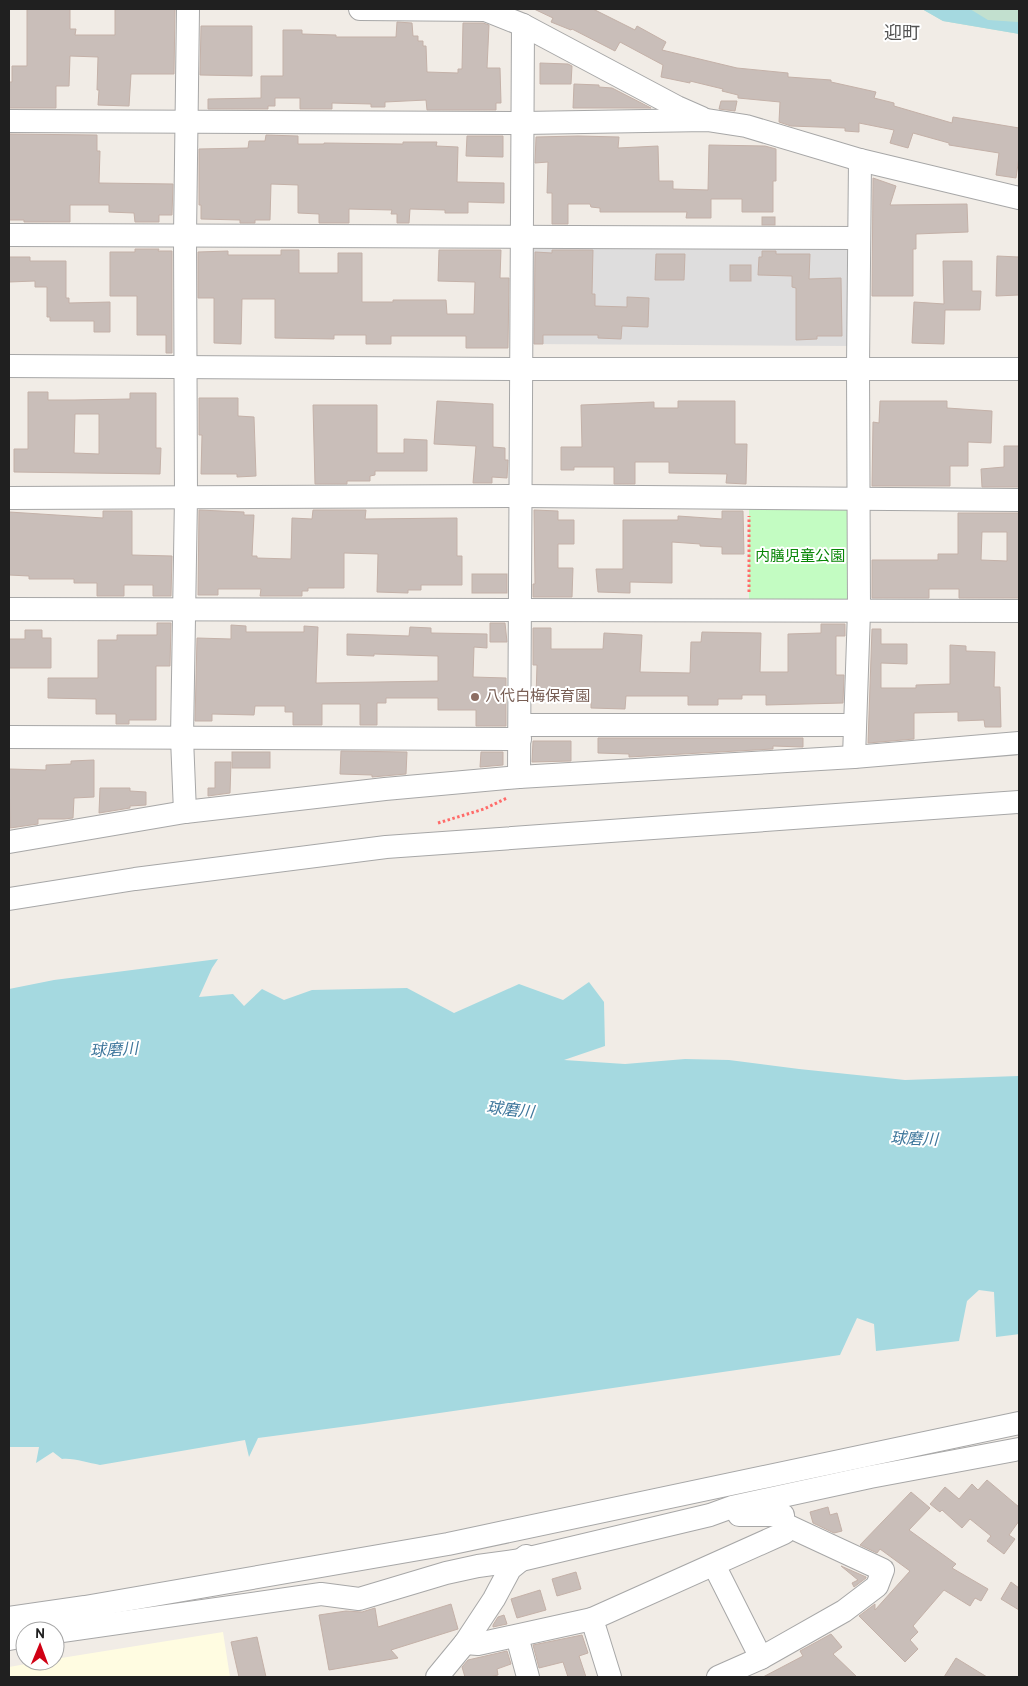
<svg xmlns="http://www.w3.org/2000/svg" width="1028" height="1686" font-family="Overpass,'Noto Sans JP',sans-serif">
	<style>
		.residential { fill: #dedddd }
		.education { fill: #fffce1 }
		.wetland { fill: #c2e0cf }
		.park { fill: #c3fcc2 }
		.water { fill: #a5d9e0 }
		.building { fill: #c9beb9; stroke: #c4b1a8; fill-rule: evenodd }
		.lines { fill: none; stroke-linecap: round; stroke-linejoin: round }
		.minor-casing { stroke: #a7a7a7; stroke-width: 24 }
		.path { stroke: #ff6b69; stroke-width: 3; stroke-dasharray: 2.5 2.5; stroke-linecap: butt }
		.minor { stroke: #fff; stroke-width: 22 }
		.education-dot { fill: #8d6e63; stroke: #fff; stroke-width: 2 }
		.labels { text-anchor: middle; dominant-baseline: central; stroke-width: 4; stroke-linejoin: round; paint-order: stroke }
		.park-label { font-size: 15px; fill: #088606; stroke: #fff }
		.education-label { font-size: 15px; fill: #785e54; stroke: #fff; text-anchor: start }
		.water-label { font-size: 16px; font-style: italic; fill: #3f779c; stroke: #fff }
		.quarter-label { font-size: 18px; fill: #535353; stroke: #fff }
	</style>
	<rect width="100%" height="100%" fill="#f1ece6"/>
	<!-- residential -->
	<polygon class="residential" points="849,245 852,346 529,344 530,247"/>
	<!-- education -->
	<polygon class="education" points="223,1632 230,1677 9,1677 9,1667 43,1661 55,1661 55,1659"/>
	<!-- wetland -->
	<polygon class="wetland" points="922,9 1019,9 1019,34 943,21"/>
	<!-- park -->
	<polygon class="park" points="849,507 852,607 749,609 749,508"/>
	<!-- water -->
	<g class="water">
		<polygon points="922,9 970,9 988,20 1019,22 1019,34 943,21"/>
		<path d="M218 959 212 968 199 997 233 994 244 1006 262 989 284 1000 312 990 407 988 454 1013 519 984 563 1000 589 982 604 1002 605 1046 564 1060 625 1064 685 1059 729 1060 799 1069 905 1080 1019 1076V1334L996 1337 994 1292 979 1290 967 1301 959 1341 876 1351 874 1324 857 1318 840 1355 364 1424 258 1438 249 1457 245 1440 100 1465C88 1463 75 1458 62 1459L53 1452 36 1463 39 1447H9V989L54 980Z"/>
	</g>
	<!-- building -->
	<g class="building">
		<polygon points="27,9 70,9 70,29 76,29 75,35 115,35 115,9 175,9 174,74 131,74 129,106 98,105 99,90 97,90 98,57 70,56 69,86 56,86 56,108 9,108 9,82 12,82 12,66 27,66"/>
		<polygon points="534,9 593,9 635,30 637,26 666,42 662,50 737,68 788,73 788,77 831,80 831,82 876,92 874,98 894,103 894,106 952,123 953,117 1019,128 1019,157 1016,178 996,175 999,153 949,145 949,143 913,133 908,148 890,143 894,130 859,123 859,132 845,131 845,128 791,126 779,122 780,102 738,98 738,95 722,91 723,89 690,81 690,83 661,77 663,65 620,42 615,51 572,29 571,30 551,22 553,18"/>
		<polygon points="397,22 412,23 413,36 418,36 418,41 423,41 423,46 426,46 427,72 458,73 458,69 462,69 463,23 483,23 489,25 487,68 500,68 501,103 496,103 496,110 427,110 426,100 385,102 385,107 371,107 371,104 332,103 332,109 300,109 300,98 275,98 275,106 268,106 268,109 208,109 208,99 261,98 261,76 283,76 283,30 302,30 302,34 336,35 336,37 396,37"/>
		<polygon points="201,26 252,26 252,76 200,75"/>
		<polygon points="540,63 568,64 572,66 571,84 540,84"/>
		<polygon points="574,84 599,85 599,87 612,88 651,108 573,108"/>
		<polygon points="721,101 737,101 735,111 719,109"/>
		<polygon points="9,134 97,135 97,151 100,151 99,183 173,184 172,215 159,215 159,222 135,222 134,213 109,212 109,205 70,205 70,222 24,222 24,220 9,220"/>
		<polygon points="266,135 298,136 298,144 324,144 324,143 403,144 403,142 437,142 436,146 458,147 457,182 504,183 504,203 468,202 468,213 445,213 445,210 410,209 409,223 397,223 397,214 391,214 392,210 349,209 349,223 319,223 319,214 298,213 298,185 271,184 270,220 255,220 255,223 240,223 240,220 201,219 201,205 199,205 199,149 248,148 249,141 265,141"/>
		<polygon points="467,136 503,136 503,157 466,156"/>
		<polygon points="578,136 619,137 618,148 658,146 659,181 673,181 673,189 708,190 709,145 765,146 776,149 776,181 773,181 773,212 742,212 742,199 711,199 711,218 686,218 687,212 600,212 600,208 591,207 590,204 568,204 568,224 552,224 552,193 547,193 548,162 535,163 536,137"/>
		<polygon points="873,178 896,186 890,205 967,204 968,232 916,234 916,249 913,249 913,296 872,296"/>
		<rect x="762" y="217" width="13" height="8"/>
		<polygon points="135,249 159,249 158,251 172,251 172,353 166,353 166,335 137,335 137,296 110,296 110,252 135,252"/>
		<polygon points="281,250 299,250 299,273 338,273 338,253 362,253 362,302 393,302 393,300 446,300 447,314 474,314 475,282 438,281 439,250 501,250 500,278 509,278 508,348 466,348 466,336 391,336 391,344 366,344 366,335 334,335 334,339 275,338 275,299 242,299 241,344 214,343 214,298 198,298 198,252 228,251 228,255 281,255"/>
		<polygon points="552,250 593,250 592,294 595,294 595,306 627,307 627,297 649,298 648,327 622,326 621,339 598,338 598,335 543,335 543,344 534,344 535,252 552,253"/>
		<polygon points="762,251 776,251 776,254 810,254 809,279 841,278 842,336 817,336 817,339 796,340 796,288 792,287 792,276 758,275 759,257 762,257"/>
		<polygon points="656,254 685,254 684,280 655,280"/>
		<polygon points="997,256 1019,257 1019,295 996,296"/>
		<polygon points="9,257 30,257 30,261 66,261 66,298 69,298 69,303 110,302 110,332 94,332 94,321 50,321 50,317 47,317 47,287 35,287 35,281 9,282"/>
		<polygon points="943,261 972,261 972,291 981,291 980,310 945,310 944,344 912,343 914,302 944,304"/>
		<rect x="730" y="265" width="21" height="16"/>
		<path d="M28 392H48V400H75L130 399V393H156V448H161L160 474 14 472V449H28ZM75 414H99V454L74 453Z"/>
		<polygon points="199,398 238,398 238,416 254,417 256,476 237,477 237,474 201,474 202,435 199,435"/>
		<polygon points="437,401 493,404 493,447 505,448 505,460 508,460 507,478 492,477 492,483 473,483 476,446 434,444"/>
		<polygon points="678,401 735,401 735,444 747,444 746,484 726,483 727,474 669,473 669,462 635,462 635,484 614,484 614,467 574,467 574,470 561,470 561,447 582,447 581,405 654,402 654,408 678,408"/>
		<polygon points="880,401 947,401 947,408 992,411 991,443 968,442 968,466 950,466 950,486 872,486 873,422 879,423"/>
		<polygon points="313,405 377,405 377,453 404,453 404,439 427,440 427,471 375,471 375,475 370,476 370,481 347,481 347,484 315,484"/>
		<polygon points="1004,446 1019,446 1019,487 982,487 981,469 1004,467"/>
		<polygon points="199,510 244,512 244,515 254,515 252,556 257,556 257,558 291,559 292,518 312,519 313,510 366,510 365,519 457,518 457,556 462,556 462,585 421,585 421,590 408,590 408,593 377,592 378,554 344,553 344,588 308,588 308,591 302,591 302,596 260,596 261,589 218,589 218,595 198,595"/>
		<polygon points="534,510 558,511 558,520 574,520 574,544 558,544 558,568 573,568 572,597 533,597 533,584 535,584"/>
		<polygon points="103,511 132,511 132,555 172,556 171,596 153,596 153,585 124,585 124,596 97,596 97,583 74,583 74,579 29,579 29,576 9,575 9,512 103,518"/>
		<polygon points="722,511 743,511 744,554 722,554 722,547 700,546 700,544 672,542 672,583 630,582 630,593 598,592 596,569 623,569 623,520 678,520 678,516 722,519"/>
		<path d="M958 513H1019V598H959V589H929V598H872V560H938V554H958ZM982 532H1007V561L981 560Z"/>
		<rect x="472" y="574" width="35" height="19"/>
		<polygon points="157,623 171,623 170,666 156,666 156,720 129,720 129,724 116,724 116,714 96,714 96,699 48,698 48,678 98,678 98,640 117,640 117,635 157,635"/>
		<polygon points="490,623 505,623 507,642 490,642"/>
		<polygon points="821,624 845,624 845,636 836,636 836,675 844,675 843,703 766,705 766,695 742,695 742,699 718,699 718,705 688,705 688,696 626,696 625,709 591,708 591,694 552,691 552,698 536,697 537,665 533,665 533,628 551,628 551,649 603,649 604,633 642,635 640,672 690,673 691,642 701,642 702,632 761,633 760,672 788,672 788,634 821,633"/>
		<polygon points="231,625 246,626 246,632 304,632 304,626 318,627 316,683 438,681 438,656 374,654 374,656 347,655 347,634 409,636 410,627 431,628 431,633 487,634 487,648 474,647 473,677 506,678 506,726 476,726 476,710 438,710 438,698 386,698 386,703 377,703 377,725 360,725 360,704 322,704 322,725 293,725 293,712 285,712 285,706 255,706 254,715 212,714 212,721 195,721 197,638 231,639"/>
		<polygon points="872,629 881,629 881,644 907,644 907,664 881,663 881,688 916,688 916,685 950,684 950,645 966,646 966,651 995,652 994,687 1000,687 1001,727 985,727 984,720 958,721 958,712 914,713 914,739 868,743"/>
		<polygon points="25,630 42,630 42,638 51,638 51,668 9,668 9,639 25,639"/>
		<polygon points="598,738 803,738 803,747 773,746 773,749 629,757 629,754 598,753"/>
		<polygon points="533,741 571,741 571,761 532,762"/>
		<polygon points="341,751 407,752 406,774 372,777 372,775 340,774"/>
		<rect x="232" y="752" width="38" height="16"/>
		<polygon points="481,752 503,752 503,765 480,767"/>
		<polygon points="94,760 94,797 74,798 73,818 64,819 38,819 38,824 10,828 9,769 46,770 46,765 71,764 71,761"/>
		<polygon points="215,762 231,762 230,793 208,796 208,788 215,788"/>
		<polygon points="100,788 130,788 130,791 146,792 146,805 130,806 130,808 99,813"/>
		<polygon points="987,1480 1019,1507 1019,1521 1009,1535 1015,1539 1004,1554 987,1541 991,1536 970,1519 962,1528 942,1510 940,1512 930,1504 945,1487 959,1499 972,1484 978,1490"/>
		<polygon points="911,1492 930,1508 909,1530 956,1564 952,1568 988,1589 981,1601 975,1598 970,1606 944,1590 913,1626 918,1632 910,1640 918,1649 905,1662 859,1616 875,1604 875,1610 910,1571 880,1549 877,1553 860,1545"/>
		<polygon points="828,1507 830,1515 837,1513 842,1531 834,1533 813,1523 810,1512"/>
		<polygon points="841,1566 866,1577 866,1578 854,1587 852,1583 858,1580"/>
		<polygon points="576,1572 581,1589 557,1596 552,1579"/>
		<polygon points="1011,1582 1019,1588 1019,1610 1001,1599"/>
		<polygon points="540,1590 546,1610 517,1618 511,1599"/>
		<polygon points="451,1604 458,1629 391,1650 398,1658 329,1670 319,1615 346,1611 362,1612 375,1608 378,1627"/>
		<polygon points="504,1615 507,1624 493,1627 493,1625 498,1617"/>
		<polygon points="831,1634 842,1647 833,1654 857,1677 763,1677 803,1656 800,1651"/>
		<polygon points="582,1635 588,1653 579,1656 586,1677 568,1677 563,1662 539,1668 533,1645"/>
		<polygon points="257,1637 266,1677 239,1677 231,1642"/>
		<polygon points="507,1651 511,1664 497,1669 498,1675 490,1677 465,1677 462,1667 468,1660"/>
		<polygon points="956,1658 987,1677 944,1677"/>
	</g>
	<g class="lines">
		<defs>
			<g id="minor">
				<polyline points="360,9 486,10"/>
				<polyline points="483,9 523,25 677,107 702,118"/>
				<polyline points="9,121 523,123 707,120 746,126 860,160 1019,198"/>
				<polyline points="9,235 859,238"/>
				<polyline points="9,366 521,369 1019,369"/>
				<polyline points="9,498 521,496 1019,500"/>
				<polyline points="9,609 1019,611"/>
				<polyline points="520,725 855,725"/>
				<polyline points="9,737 520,739"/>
				<polyline points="854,757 859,611 858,367 860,160"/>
				<polyline points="519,777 523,25"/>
				<polyline points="185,812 182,738 186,497 185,236 188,9"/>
				<polyline points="9,842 185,812 385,789 519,777 854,757 1019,743"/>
				<polyline points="9,899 135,879 386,847 1019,802"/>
				<polyline points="714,1565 761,1658 718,1677"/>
				<polyline points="9,1618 85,1607 448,1544 1019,1423"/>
				<polyline points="55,1632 321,1594 359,1599 446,1573 478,1566 521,1560 710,1515 732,1507 870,1477 1019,1449"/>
				<polyline points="517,1636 528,1677"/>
				<polyline points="9,1639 25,1636"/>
				<polyline points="465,1643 478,1644 592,1619"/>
				<polyline points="761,1658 844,1611 877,1586 883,1570 784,1524"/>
				<polyline points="437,1677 465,1643 494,1599 510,1569 526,1556"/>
				<polyline points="610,1677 592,1619 784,1533 783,1515 739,1515"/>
			</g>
		</defs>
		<!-- minor casing -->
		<use href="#minor" class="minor-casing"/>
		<!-- path -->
		<g class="path">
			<polyline points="749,592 749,516"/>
			<polyline points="438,823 484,809 507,798"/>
		</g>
		<!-- minor -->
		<use href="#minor" class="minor"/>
	</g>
	<!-- markers -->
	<circle class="education-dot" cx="475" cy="697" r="5"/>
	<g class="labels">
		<!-- park labels -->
		<g class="park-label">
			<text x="800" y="557">内膳児童公園</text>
		</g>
		<!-- education labels -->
		<g class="education-label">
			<text x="485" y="697">八代白梅保育園</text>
		</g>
		<!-- water labels -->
		<g class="water-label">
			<text transform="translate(114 1051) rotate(-3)">球磨川</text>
			<text transform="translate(510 1111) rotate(6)">球磨川</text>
			<text transform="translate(914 1140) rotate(2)">球磨川</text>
		</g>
		<!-- quarter labels -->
		<g class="quarter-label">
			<text x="902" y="34">迎町</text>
		</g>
	</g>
	<!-- border -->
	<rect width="1028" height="1686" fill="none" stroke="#202020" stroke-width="20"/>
	<!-- north arrow -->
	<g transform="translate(40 1646) rotate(1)"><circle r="24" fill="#ffffff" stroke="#a6a6a6"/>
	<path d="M0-4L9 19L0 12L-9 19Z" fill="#d00014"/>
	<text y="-8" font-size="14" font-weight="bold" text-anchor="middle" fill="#202020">N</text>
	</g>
</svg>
